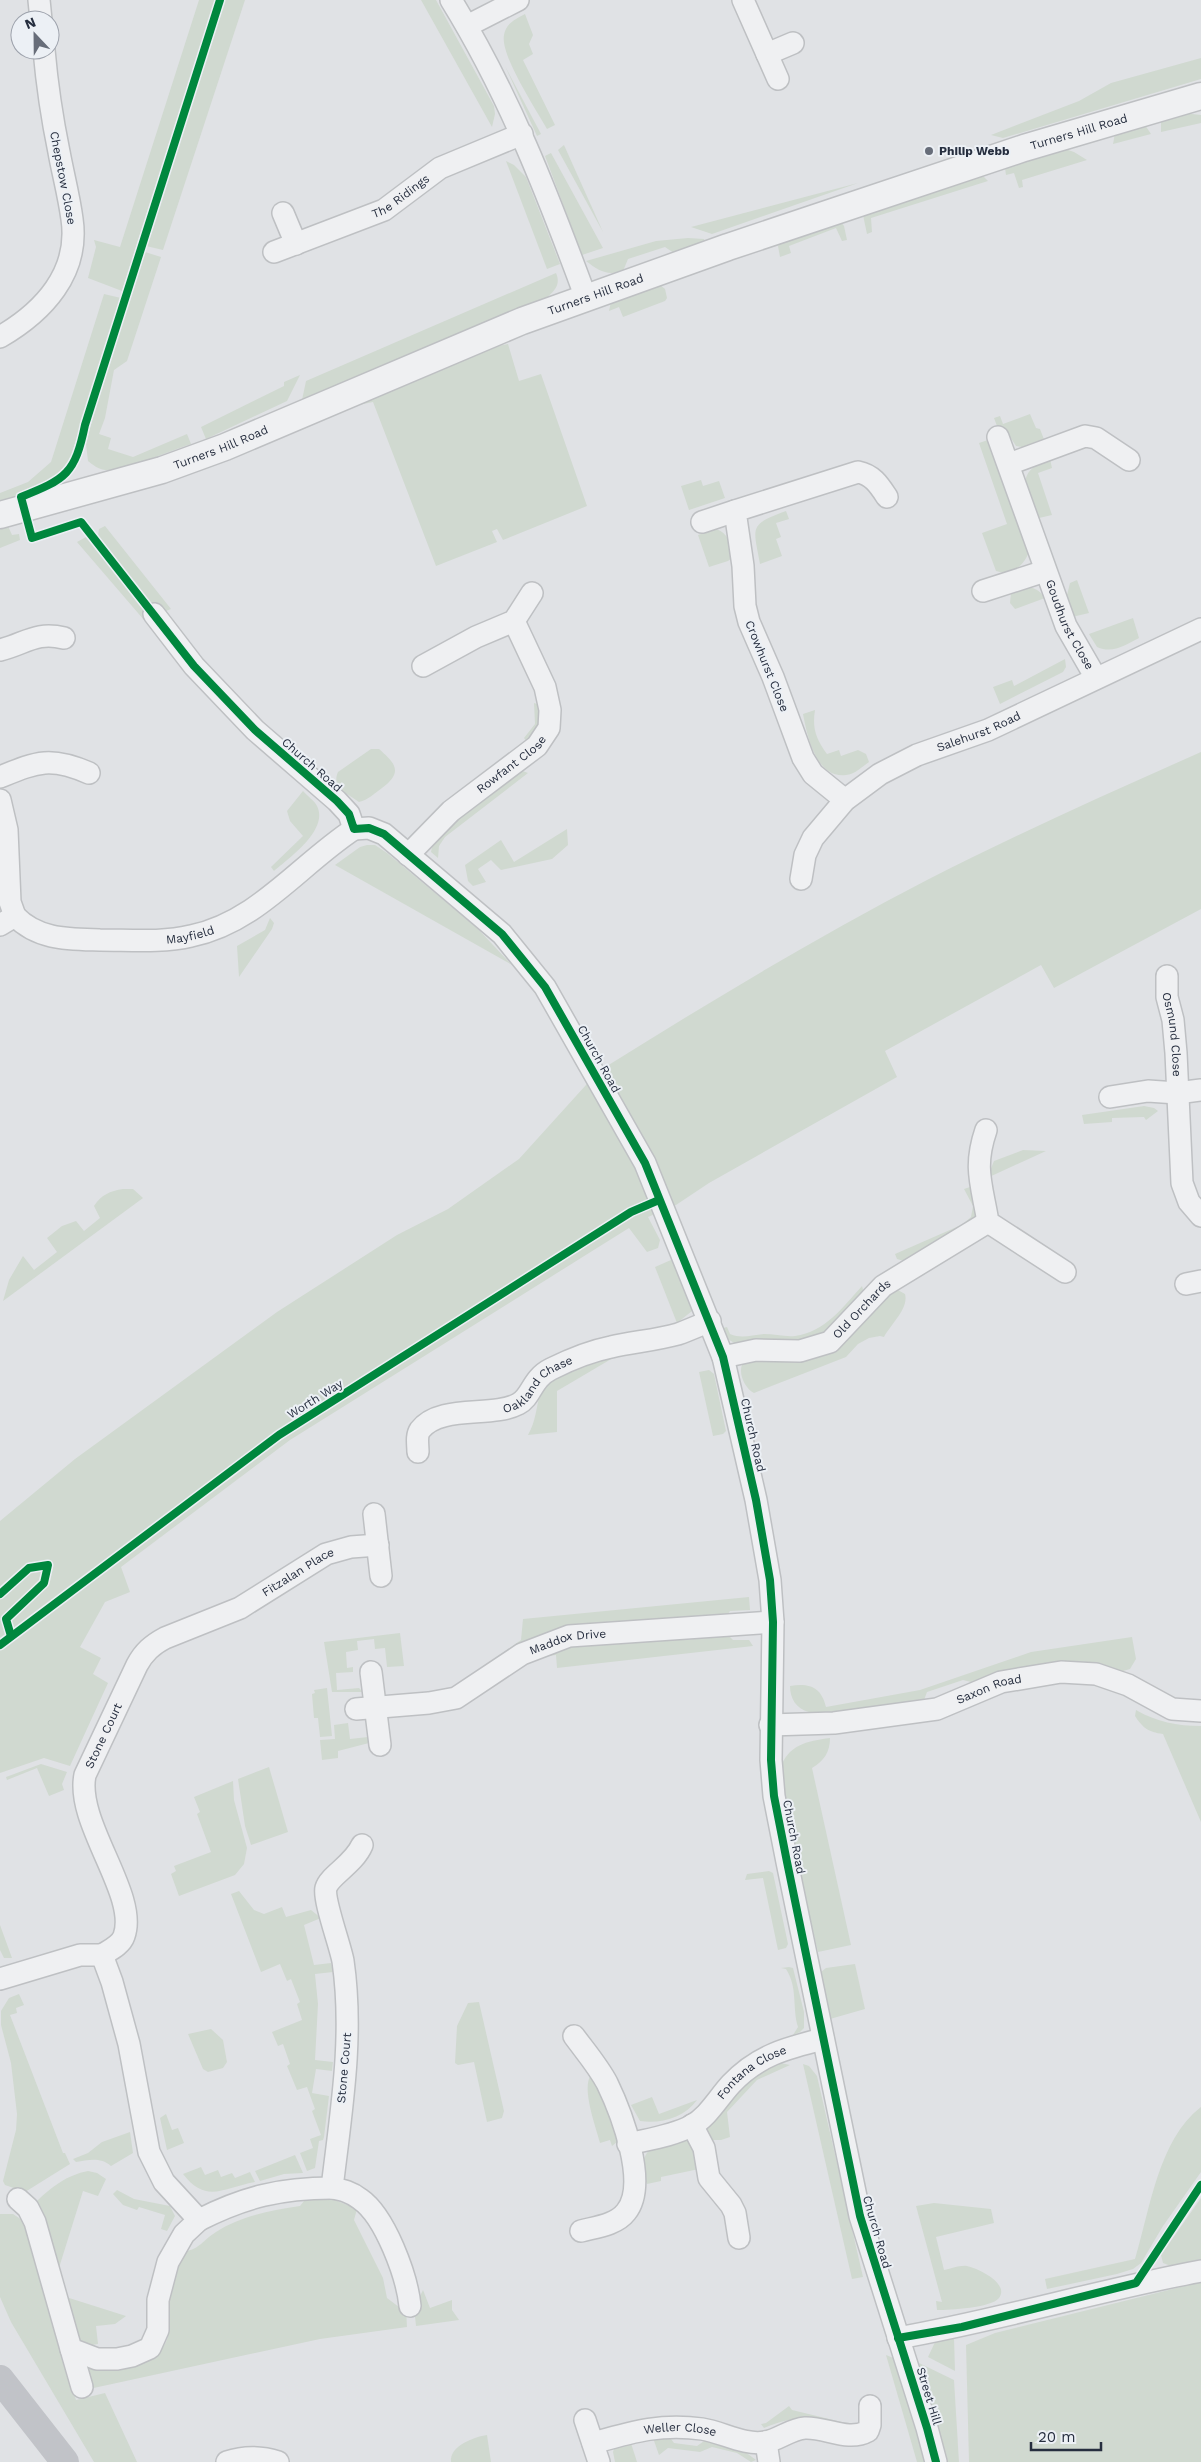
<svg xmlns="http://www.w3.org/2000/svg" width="1201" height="2462" font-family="'Work Sans',sans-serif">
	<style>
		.green { fill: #d0d9d0 }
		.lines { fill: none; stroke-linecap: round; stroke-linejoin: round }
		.minor-casing { stroke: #bec0c3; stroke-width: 24 }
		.tertiary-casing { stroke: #bec0c3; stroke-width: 29 }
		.minor { stroke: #eff0f2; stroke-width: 21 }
		.tertiary { stroke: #eff0f2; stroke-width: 26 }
		.secondary { stroke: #c1c3c8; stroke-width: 28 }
		.cycleway-casing { stroke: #ecf0f5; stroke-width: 11 }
		.cycleway { stroke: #00873e; stroke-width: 8 }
		.poi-dot { fill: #676d79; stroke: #ecf0f5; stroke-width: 2 }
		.labels { text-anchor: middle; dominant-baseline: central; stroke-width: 4; stroke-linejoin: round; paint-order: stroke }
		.street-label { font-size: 12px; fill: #262e3f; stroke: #ecf0f5 }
		.poi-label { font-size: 12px; font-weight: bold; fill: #262e3f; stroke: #ecf0f5; text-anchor: start }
	</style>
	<rect width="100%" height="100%" fill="#e0e2e5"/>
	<!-- green -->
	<g class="green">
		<polygon points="199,0 215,0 122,291 88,278 96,247 94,240 120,247"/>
		<polygon points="225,0 245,0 163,250 146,246"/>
		<polygon points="421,0 436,0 494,106 495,114 492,127"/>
		<path d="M525 14 533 35 529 44 533 54 523 60 555 125 547 129C536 109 500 55 504 35 506 23 516 19 525 14Z"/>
		<polygon points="1201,58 1201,79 1003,138 991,135 1079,101 1111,83"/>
		<polygon points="505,66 541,134 537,136"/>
		<polygon points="1183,113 1201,115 1201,123 1161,132 1161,118"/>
		<polygon points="1145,125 1151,134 1113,144 1115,133"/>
		<polygon points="564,145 603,232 558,150"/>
		<polygon points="1062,148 1074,152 1087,160 1022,180 1023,187 1019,188 1014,173 1006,175 1005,168 1011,164"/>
		<polygon points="551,153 603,248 582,255 545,156"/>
		<polygon points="506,161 514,165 526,177 560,264 547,269"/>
		<polygon points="982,175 988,181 871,218 872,232 867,234 863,215"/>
		<polygon points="858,183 712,234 691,227"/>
		<polygon points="841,222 844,226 847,240 842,241 836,228 789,246 791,253 780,257 778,246 782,241"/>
		<path d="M688 238 704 239 705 242 674 253 665 247 628 259 623 271C607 276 599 271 586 261L656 241Z"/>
		<path d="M145 252 161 257 127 361 114 370 105 418 99 434 111 438 108 449 133 457 187 434 191 444C172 450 122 472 105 470 98 469 93 465 88 461L86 444 94 413Z"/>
		<path d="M556 273C561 284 555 291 546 298L302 400 306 381Z"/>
		<polygon points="660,285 665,289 667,298 665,301 623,317 619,307 609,311 611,302"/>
		<path d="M104 294 121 298 71 456C57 482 27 494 0 501V493L28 482 51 462Z"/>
		<polygon points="508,344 519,381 541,374 587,506 503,540 497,529 492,531 497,542 436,566 373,402 339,409 493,347"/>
		<polygon points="300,375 287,401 206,439 201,427 284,386 284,382"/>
		<polygon points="1030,414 1036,428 1040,429 1045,442 1027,448 1016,446 1007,432 1000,434 994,418 1000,416 1003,424"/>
		<path d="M988 440 1028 554C1023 567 1010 576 996 571L982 533 1007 524 979 443Z"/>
		<path d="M1050 459 1052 468 1038 473 1052 515 1039 518C1023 490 1015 471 1050 459Z"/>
		<polygon points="701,480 703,486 719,481 725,498 689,510 681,486"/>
		<path d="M786 511 789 519 776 523 781 537 776 539 782 556 760 564C754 528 747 525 786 511Z"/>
		<polygon points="8,526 12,535 19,534 20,540 0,548 0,528"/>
		<polygon points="105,526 171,609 144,620 77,542 86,537 91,541 98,536 99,529"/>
		<path d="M715 529C729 532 730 545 733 557L728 561 709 567 698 535Z"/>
		<polygon points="1077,580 1089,613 1072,617 1066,599 1070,583"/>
		<path d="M1024 587C1033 587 1040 590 1045 598L1015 609 1010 603 1011 593Z"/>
		<path d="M1133 618 1139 638C1125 645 1113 654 1097 647L1089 634Z"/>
		<polygon points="1065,659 1066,667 1063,672 1000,704 993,687 1012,680 1014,686"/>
		<polygon points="534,703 540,705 539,723 528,743 524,738 535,724"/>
		<path d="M815 710C812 728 816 739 827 754L839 750 841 756 858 750 866 754 869 762C863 766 854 775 846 775 816 779 807 735 803 714Z"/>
		<path d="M371 749H379C396 764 403 772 382 788 375 793 368 800 359 802 348 794 331 787 338 772Z"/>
		<path d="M1201 752V909L1054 988 1041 965 885 1051 897 1077 709 1183 676 1205 648 1217 660 1240 658 1248 647 1252 629 1228 290 1440 121 1567 130 1592 105 1602 80 1647 101 1658 93 1674 108 1683 70 1766 44 1758 0 1773V1521L75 1459 277 1312 397 1235 448 1209 519 1159 595 1075 607 1066C711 1001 817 937 927 880 1017 834 1109 793 1201 752Z"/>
		<path d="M520 770 528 773 445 837 439 846 438 858 431 852C434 828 499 786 520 770Z"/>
		<path d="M303 791C307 796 314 800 317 806 329 830 289 858 274 871L271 867 303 836 290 821 287 811Z"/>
		<polygon points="567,829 568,845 552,859 501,870 491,860 478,869 486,882 473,886 468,881 465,865 501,840 514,862"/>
		<polygon points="367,845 375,845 387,853 477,928 512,965 335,865 360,847"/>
		<polygon points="270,918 274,923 272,929 239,977 237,946 265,930"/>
		<polygon points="1144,1106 1154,1108 1158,1111 1146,1120 1144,1117 1112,1118 1112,1122 1084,1124 1082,1115"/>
		<polygon points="1023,1150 1046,1151 987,1178 994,1161"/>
		<path d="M973 1186C976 1206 983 1214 965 1229L963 1224 971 1217 973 1206 964 1189Z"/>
		<path d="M123 1189H133L143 1198 3 1301 9 1280 23 1256 34 1270 57 1252 47 1238 62 1226 76 1221 84 1231 100 1218 94 1206C101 1195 110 1191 123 1189Z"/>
		<polygon points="959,1226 962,1230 904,1261 897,1259 895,1254"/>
		<polygon points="671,1260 675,1262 693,1301 692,1311 677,1323 655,1267"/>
		<path d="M862 1286 864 1293 826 1333 806 1342 736 1344 726 1338 723 1328 727 1327 730 1334C742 1339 751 1335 764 1334 774 1334 785 1337 795 1336 825 1332 842 1308 862 1286Z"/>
		<path d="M896 1289 905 1294C909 1308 891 1324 884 1337L880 1336 869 1338 858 1344 846 1357 754 1393C744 1388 735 1368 746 1360 776 1360 812 1366 837 1348L890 1291Z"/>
		<path d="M618 1355 557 1391V1432L528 1435C536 1421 536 1408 540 1394 547 1372 597 1358 618 1355Z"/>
		<polygon points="709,1370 714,1374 726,1431 723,1434 713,1436 699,1372"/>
		<polygon points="749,1597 750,1610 730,1611 725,1618 563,1628 529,1641 490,1668 487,1664 521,1640 523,1619"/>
		<polygon points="400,1633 404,1666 387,1667 385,1648 375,1649 374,1639 357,1641 358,1650 346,1652 347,1668 353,1667 353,1672 336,1673 337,1690 359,1688 363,1692 332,1692 324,1642"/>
		<polygon points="727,1634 733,1640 749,1640 753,1646 557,1668 556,1655 539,1657 570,1646 662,1638 687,1640"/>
		<path d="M1132 1637 1136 1659 1130 1669 1123 1671 1096 1664 1036 1665 1000 1673 975 1683 963 1680 927 1692 924 1700C893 1705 839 1718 809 1712 796 1709 790 1698 790 1686 810 1683 821 1687 826 1707L920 1690 1031 1652Z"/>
		<polygon points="327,1688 332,1736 320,1737 318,1718 314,1718 312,1694 315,1693 314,1690"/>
		<path d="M1136 1710C1157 1722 1177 1726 1201 1726V1822L1163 1734C1148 1732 1143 1728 1135 1716Z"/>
		<polygon points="348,1723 350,1739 368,1737 369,1743 338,1751 338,1758 322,1760 320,1740 335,1739 334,1725"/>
		<path d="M830 1738C830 1752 824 1761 812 1768L851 1945 818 1952 791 1836 780 1770C787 1745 807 1741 830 1738Z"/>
		<polygon points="41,1764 67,1772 62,1784 64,1790 49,1796 37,1768 7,1780 6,1777"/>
		<polygon points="269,1767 288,1832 251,1845 245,1826 238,1779"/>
		<polygon points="233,1781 234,1800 247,1848 244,1864 235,1875 179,1896 171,1874 176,1871 174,1866 211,1852 197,1814 200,1812 194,1797"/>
		<polygon points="769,1871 773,1873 788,1944 786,1948 778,1950 763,1878 745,1880 747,1874"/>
		<polygon points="239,1891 254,1910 264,1914 282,1907 286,1917 311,1910 321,1918 304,1925 314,1965 331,1963 333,1972 315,1974 318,2004 315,2060 333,2062 332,2071 316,2069 312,2093 329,2096 324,2137 323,2140 319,2141 315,2168 307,2171 300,2153 313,2148 310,2139 321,2135 312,2111 315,2109 307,2087 297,2090 287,2066 290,2064 283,2044 278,2046 272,2032 302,2020 297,2004 300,2002 291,1979 287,1981 280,1964 261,1972 231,1894"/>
		<polygon points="0,1925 12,1958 4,1958 0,1950"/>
		<polygon points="855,1964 865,2009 830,2019 821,1972 826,1968"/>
		<path d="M789 1967 793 1968 804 2012V2028L800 2032 793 2035 798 2027C792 2008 798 1987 786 1969L781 1968Z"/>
		<polygon points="19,1994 24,2005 16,2008 17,2013 10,2015 63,2153 65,2153 70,2164 25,2192 5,2185 3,2181 16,2130 17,2114 11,2063 1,2025 1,2011 9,1998"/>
		<polygon points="479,2002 504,2111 502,2118 487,2122 474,2062 458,2065 455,2063 457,2026 468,2003"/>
		<polygon points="211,2029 223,2040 227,2062 223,2068 208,2072 203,2069 188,2034"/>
		<polygon points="776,2062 790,2065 757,2080 727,2112 730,2137 721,2140 710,2140 705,2132 707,2125 744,2080"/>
		<polygon points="803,2064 809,2066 817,2076 863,2277 852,2279"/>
		<path d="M591 2075 609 2110 617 2142 612 2146 610 2140 600 2143C596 2127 581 2088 591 2075Z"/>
		<path d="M652 2097 659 2114 697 2100C684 2118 661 2124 640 2121L631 2105Z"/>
		<path d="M1201 2107V2172L1163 2226 1141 2263 1133 2269 1117 2274 1047 2289 1045 2279 1135 2259C1150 2210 1158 2140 1201 2107Z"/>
		<polygon points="166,2114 172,2130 178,2128 184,2143 167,2150 160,2118"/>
		<path d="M130 2132 133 2153 111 2166C100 2157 89 2160 76 2162L73 2159 88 2153 102 2142Z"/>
		<path d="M691 2138 699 2169 661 2177V2181L647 2184C642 2170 640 2162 649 2150Z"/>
		<polygon points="295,2155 303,2173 284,2174 260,2181 255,2171"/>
		<path d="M201 2167 205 2175 218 2170 221 2177 232 2173 235 2178 250 2172 255 2182C223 2188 206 2204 183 2174Z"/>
		<path d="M88 2171 97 2173 106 2179 98 2196 83 2191 58 2271 36 2202C51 2187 67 2175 88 2171Z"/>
		<polygon points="117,2190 134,2199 170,2206 175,2216 167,2231 161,2229 165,2215 139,2207 137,2210 123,2205 113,2194"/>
		<path d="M308 2196 330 2198 357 2209 354 2220 383 2278 387 2298 399 2307 406 2308 407 2327 320 2339 89 2389 85 2369C108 2370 163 2365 168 2336 172 2315 167 2292 172 2271 173 2264 180 2257 184 2252 201 2248 202 2241 216 2232 240 2216 272 2210 300 2206Z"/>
		<polygon points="1201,2198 1201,2259 1171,2266 1163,2263 1161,2255"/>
		<path d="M934 2203 991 2209 994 2223 936 2237 944 2270C950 2269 960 2265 967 2266 977 2268 1010 2283 999 2298 991 2308 950 2310 937 2310L936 2301 942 2302 916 2206Z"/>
		<polygon points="0,2214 13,2214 22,2220 27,2229 76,2400 105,2393 137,2462 94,2462 11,2322 0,2297"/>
		<polygon points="1201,2282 1201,2462 969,2462 966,2345 995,2333"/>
		<polygon points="423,2290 430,2308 452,2300 452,2310 459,2320 416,2326 414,2307 419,2306 420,2296"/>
		<polygon points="66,2297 126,2316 115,2324 96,2326 98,2344 87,2346 78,2339"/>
		<polygon points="954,2337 955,2371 928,2357 937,2338"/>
		<polygon points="886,2355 896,2359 927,2462 917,2462"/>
		<polygon points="919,2363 954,2380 959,2462 945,2462"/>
		<path d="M789 2406 792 2410 854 2425C817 2419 800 2413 764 2428L761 2424 766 2423Z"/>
		<path d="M487 2435 491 2462H451C449 2446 474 2437 487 2435Z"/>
		<polygon points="668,2435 674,2443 697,2446 707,2439 740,2448 756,2460 751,2462 737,2453 712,2447 700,2452 668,2448 659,2455 653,2438"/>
		<polygon points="631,2443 637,2462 615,2462 613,2452 615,2446"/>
	</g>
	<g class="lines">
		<defs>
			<g id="minor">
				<polyline points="39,0 41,20"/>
				<path d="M451 0C509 94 548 195 586 298"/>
				<polyline points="743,0 778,79"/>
				<polyline points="467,26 518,0"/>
				<polyline points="767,54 793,43"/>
				<polyline points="283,213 296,244"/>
				<path id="s1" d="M274 252 384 210 440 168 522 134"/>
				<path d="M0 337C43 312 80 273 72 219 69 196 63 174 59 152 52 118 47 84 44 50"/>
				<path id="s2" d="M998 437 1066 626 1096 678"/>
				<polyline points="1009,464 1085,436 1096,438 1129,460"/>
				<polyline points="702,522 735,511"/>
				<polyline points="983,591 1045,571"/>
				<polyline points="154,614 194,666 255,730 337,801 349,814 354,829 369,828 384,834 502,934 545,987 645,1163 723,1357 756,1500 770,1580 773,1622 771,1760 774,1796 787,1862 860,2216 927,2428 936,2462"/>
				<path d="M0 650C25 644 36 631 64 638"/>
				<polyline points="423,666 476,637 514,621 532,593"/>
				<path d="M0 777C37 762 50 756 89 773"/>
				<polyline points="0,800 7,830 10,902 15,916"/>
				<path d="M845 800 813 774 803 758 773 677 749 622 745 606 743 566 735 511 858 472C873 475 879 485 887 497"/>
				<path id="s3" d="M408 855 451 811 537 746 549 728 550 710 545 687 514 621"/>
				<path id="s4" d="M801 879 805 855 813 838 845 800 880 774 917 755 988 730 1201 629"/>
				<path id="s5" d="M0 925 15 916C38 940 69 939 100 940 130 940 162 943 191 936 258 922 299 865 354 829"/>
				<path id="s6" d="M1167 976V997L1173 1020 1176 1053 1182 1183 1189 1202 1201 1216"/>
				<polyline points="1110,1097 1148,1091 1177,1093 1201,1090"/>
				<path d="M986 1130C973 1168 982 1185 988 1222L1065 1272"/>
				<polyline points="1186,1284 1201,1281"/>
				<path id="s7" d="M723 1357 756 1350 800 1351 830 1342 883 1286 988 1222"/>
				<path id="s8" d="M418 1452C418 1445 416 1436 420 1430 440 1404 492 1418 518 1404 532 1397 531 1379 551 1369 569 1360 591 1351 611 1347 633 1342 657 1340 678 1334 689 1330 700 1325 710 1321"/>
				<polyline points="374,1514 381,1576"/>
				<polyline points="371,1672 380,1745"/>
				<path id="s9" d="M356 1709 429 1703 456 1698 522 1654 569 1636 773 1622"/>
				<path id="s10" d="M770 1725 834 1723 937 1709 1001 1682 1061 1672 1096 1674 1128 1685 1172 1709 1201 1711"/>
				<path d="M362 1845C354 1864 329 1876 326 1888 323 1899 340 1945 343 1961 354 2037 341 2112 332 2188 343 2190 351 2192 360 2199 385 2216 407 2276 410 2306"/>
				<polyline points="0,1979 80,1955 102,1955"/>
				<path d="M574 2036C585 2051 598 2066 607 2083 621 2112 649 2184 626 2212 616 2225 596 2227 581 2231"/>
				<polyline points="692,2125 704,2148 709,2178 731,2205 735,2213 739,2238"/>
				<path id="s11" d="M628 2144C649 2139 672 2136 691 2126 708 2117 718 2098 731 2084 757 2056 786 2048 823 2039"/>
				<path id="s12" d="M332 2188C281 2188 244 2197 199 2220L164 2182 149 2152 129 2044 112 1982 102 1955C110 1950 121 1945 124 1936 139 1895 75 1823 85 1775L137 1665C144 1652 152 1645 165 1638L240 1608 326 1554 351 1547 378 1545"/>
				<polyline points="18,2199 28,2208 35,2222 71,2349 97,2359 117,2359 132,2356 150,2348 158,2330 158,2300 168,2262 184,2234 199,2220"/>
				<path d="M898 2338C1000 2320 1099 2290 1201 2271"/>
				<polyline points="71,2349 82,2387"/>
				<polyline points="585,2420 599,2462"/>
				<polyline points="766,2442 769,2462"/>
				<path id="s13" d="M593 2443C632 2432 661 2423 702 2429 722 2432 745 2446 765 2442 779 2440 790 2429 805 2428 826 2427 848 2442 868 2431L870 2425V2406"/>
				<path d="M227 2462C245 2456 260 2456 278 2462"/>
			</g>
			<g id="tertiary">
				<path id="s14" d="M0 515 162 470 225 447 522 321 728 247 1024 148 1201 96"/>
			</g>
		</defs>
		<!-- minor casing -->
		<use href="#minor" class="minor-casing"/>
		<!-- tertiary casing -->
		<use href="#tertiary" class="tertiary-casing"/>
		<!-- minor -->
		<use href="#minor" class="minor"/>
		<!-- tertiary -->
		<use href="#tertiary" class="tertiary"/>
		<!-- secondary -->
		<polyline class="secondary" points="0,2379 65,2462"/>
		<defs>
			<g id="cycleway">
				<path d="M220 0 85 425C75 474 66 479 21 497L32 538 81 522 194 666 255 730 337 801 349 814 354 829 369 828 384 834 502 934 545 987 645 1163 723 1357 756 1500 770 1580 773 1622 771 1760 774 1796 787 1862 860 2216 927 2428 936 2462"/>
				<polyline points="0,1594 29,1568 48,1565 44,1583 6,1619 11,1636"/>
				<polyline points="0,1645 279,1435 631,1212 659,1200"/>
				<polyline points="898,2338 962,2327 1136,2283 1201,2185"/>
			</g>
		</defs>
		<!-- cycleway casing -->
		<use href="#cycleway" class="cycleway-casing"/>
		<!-- cycleway -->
		<use href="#cycleway" class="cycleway"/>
	</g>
	<!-- markers -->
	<circle class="poi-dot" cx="929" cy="151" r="5"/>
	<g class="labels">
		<!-- street labels -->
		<g class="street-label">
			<text stroke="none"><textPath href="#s14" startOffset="1146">Turners Hill Road</textPath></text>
			<text transform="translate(63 178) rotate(79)">Chepstow Close</text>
			<text stroke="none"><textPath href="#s1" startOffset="139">The Ridings</textPath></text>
			<text stroke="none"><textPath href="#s14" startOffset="636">Turners Hill Road</textPath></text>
			<text stroke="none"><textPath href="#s14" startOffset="231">Turners Hill Road</textPath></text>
			<text stroke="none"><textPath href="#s2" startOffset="201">Goudhurst Close</textPath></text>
			<text transform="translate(767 666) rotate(68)">Crowhurst Close</text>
			<text stroke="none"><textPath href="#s4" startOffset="244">Salehurst Road</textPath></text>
			<text stroke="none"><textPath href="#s3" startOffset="138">Rowfant Close</textPath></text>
			<text transform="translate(312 765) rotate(41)">Church Road</text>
			<text stroke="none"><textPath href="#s5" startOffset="199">Mayfield</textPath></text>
			<text stroke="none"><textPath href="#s6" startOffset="59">Osmund Close</textPath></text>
			<text transform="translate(599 1059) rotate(61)">Church Road</text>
			<text stroke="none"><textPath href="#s7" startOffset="155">Old Orchards</textPath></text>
			<text stroke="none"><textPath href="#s8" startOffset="154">Oakland Chase</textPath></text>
			<text transform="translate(315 1399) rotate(-32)">Worth Way</text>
			<text transform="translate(753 1435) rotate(77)">Church Road</text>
			<text stroke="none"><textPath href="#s12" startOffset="935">Fitzalan Place</textPath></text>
			<text stroke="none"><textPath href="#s9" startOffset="228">Maddox Drive</textPath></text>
			<text stroke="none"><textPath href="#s10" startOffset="224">Saxon Road</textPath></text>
			<text stroke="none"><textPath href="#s12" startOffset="668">Stone Court</textPath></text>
			<text transform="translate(794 1837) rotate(79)">Church Road</text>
			<text transform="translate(344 2068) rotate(-85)">Stone Court</text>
			<text stroke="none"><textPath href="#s11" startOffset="148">Fontana Close</textPath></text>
			<text transform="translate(877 2232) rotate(74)">Church Road</text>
			<text transform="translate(929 2396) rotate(73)">Street Hill</text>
			<text stroke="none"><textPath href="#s13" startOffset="89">Weller Close</textPath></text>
		</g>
		<!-- poi labels -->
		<g class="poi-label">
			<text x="939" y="151">Philip Webb</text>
		</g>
	</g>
	<!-- north arrow -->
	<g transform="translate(35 35) rotate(338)"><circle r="24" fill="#ecf0f5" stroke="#9da2ac"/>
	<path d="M0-4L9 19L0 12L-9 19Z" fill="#676d79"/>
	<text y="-8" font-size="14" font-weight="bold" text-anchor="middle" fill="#262e3f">N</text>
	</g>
	<!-- scale -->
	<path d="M1031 2442v8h70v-8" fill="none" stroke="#262e3f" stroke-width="2.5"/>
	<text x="1038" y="2442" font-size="15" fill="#262e3f" stroke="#ecf0f5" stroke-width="4" paint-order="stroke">20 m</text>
</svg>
